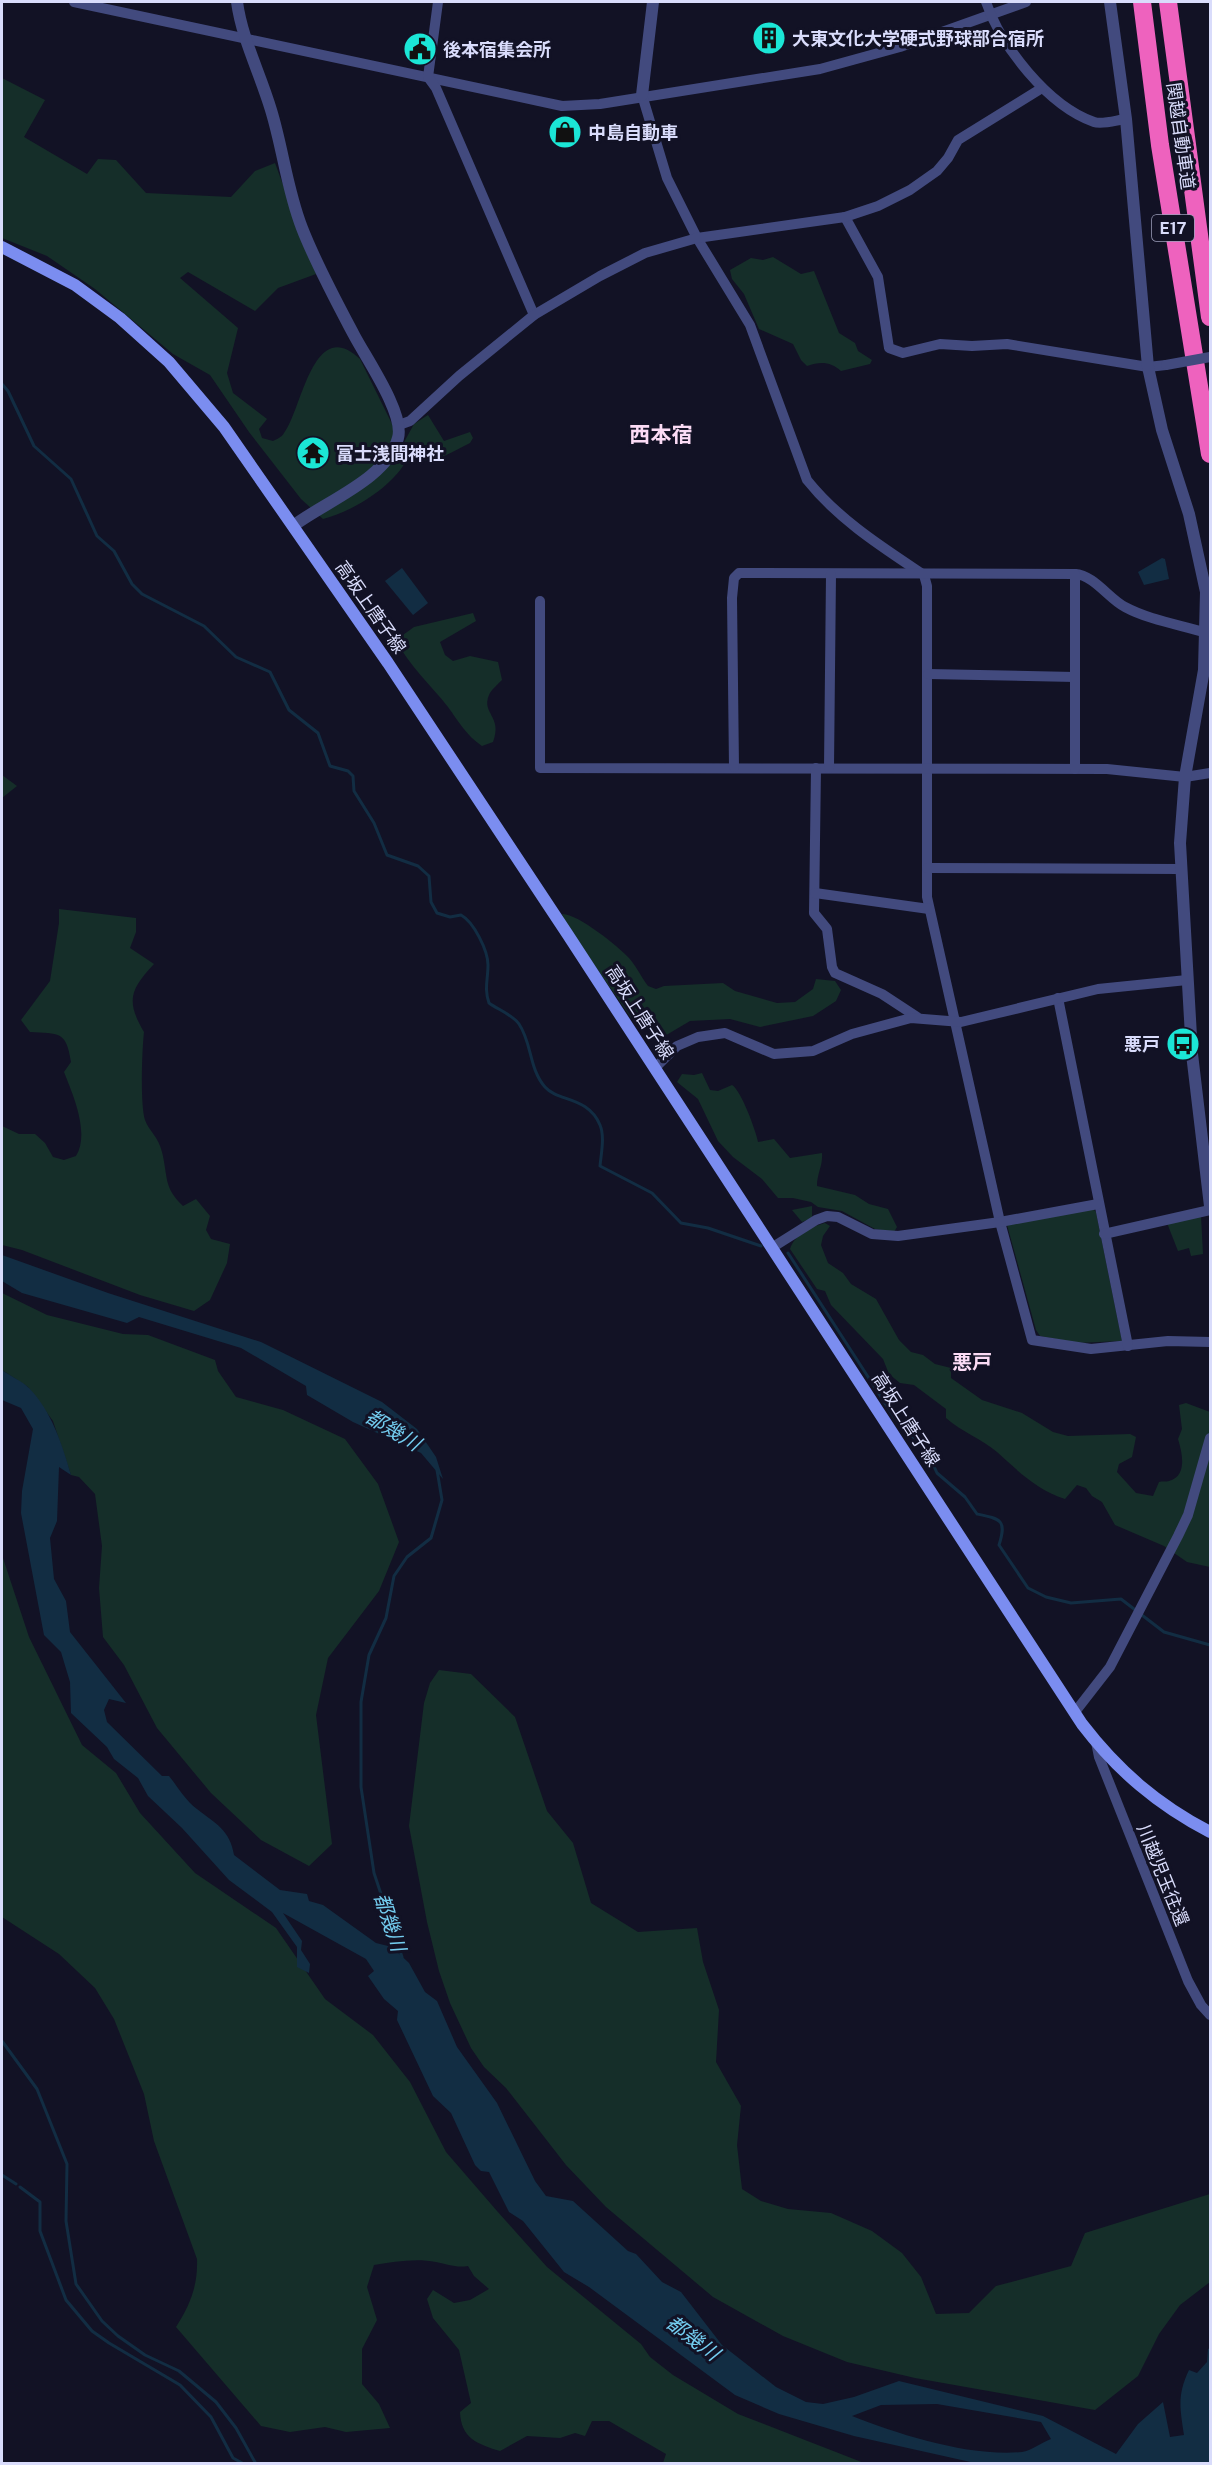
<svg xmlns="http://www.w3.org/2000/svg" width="1212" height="2465" font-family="'Public Sans','Noto Sans JP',sans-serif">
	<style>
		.green { fill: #152e29 }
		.water { fill: #122d43; fill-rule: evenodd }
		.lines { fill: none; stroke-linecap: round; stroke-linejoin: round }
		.stream { stroke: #122d43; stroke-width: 3 }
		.minor { stroke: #424a7e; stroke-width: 10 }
		.tertiary { stroke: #424a7e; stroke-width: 12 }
		.secondary { stroke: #7b8df0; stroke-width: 12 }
		.motorway { stroke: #ee62be; stroke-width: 18 }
		.minor-bridge { stroke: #424a7e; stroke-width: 10 }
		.labels { text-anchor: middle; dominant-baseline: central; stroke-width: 6; stroke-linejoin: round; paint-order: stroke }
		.shield { fill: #121225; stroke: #9d9fbb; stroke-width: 1.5 }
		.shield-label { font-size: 16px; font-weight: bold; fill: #d9dcfb }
		.poi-label { font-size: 18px; font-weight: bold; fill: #d9dcfb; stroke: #121225; text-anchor: start }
		.street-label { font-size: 18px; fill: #d9dcfb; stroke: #121225 }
		.neighbourhood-label { font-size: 20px; font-weight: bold; fill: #fbdbf5; stroke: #121225 }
		.water-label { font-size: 20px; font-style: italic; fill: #73ccef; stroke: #121225 }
		.quarter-label { font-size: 21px; font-weight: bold; fill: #fbdbf5; stroke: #121225 }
	</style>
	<rect width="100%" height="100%" fill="#121225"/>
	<!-- green -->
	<g class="green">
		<path d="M2 78 45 100 24 137 87 174 98 159 116 160 146 193 231 197 255 171 275 163 316 274 278 288 255 311 188 272 180 278 238 328 227 373 233 393 267 419 259 429 262 438 273 441C277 439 282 437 284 433 302 410 313 314 360 359L394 428 395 438 403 444 414 424 428 415 444 441 470 432 473 438 470 443C448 454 433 465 407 459 394 486 352 512 323 519L301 499 249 432 210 375 173 354 95 289 47 256 2 238Z"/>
		<path d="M773 257 801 274 814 271 839 333 855 343 858 351 872 360 870 364 841 371C831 362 821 361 807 366L801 360 793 344 759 329 744 294 732 279 730 270 751 258 763 260Z"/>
		<path d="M473 613 476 621 440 642 445 655 453 661 470 656 498 662 502 680C498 684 491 690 489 695 481 714 503 716 493 742L482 746C466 735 459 722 448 707 431 685 409 666 396 640L414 627Z"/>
		<polygon points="2,775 17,786 2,798"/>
		<path d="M59 909 136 918V932L130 948 154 964C131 989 125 1000 144 1032 142 1050 140 1104 145 1120 149 1131 158 1136 162 1152 168 1176 163 1187 183 1206L196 1199 210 1216 206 1230 211 1239 230 1244 227 1263 210 1300 194 1311 140 1295 22 1250 2 1245V1126L19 1134H35L45 1143 53 1157 64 1160 76 1156C90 1133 73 1095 64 1072L71 1062C66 1030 59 1034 30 1032L21 1020 50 981 59 923Z"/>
		<path d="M562 914C577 913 619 947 629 958 637 967 641 977 648 986L656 989 664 986 723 983 735 991 777 1003 795 1002 813 989 816 979 835 981 841 990 836 1001 813 1016 760 1027 730 1019 690 1021 663 1037 655 1028 636 1025 566 924Z"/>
		<path d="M702 1073 710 1090 718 1091 732 1085C741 1090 756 1131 758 1142L774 1139 790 1158 822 1153C823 1166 817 1173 817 1186L855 1195 869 1204 888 1209 897 1227 894 1232 875 1229 842 1211 818 1207 811 1202 793 1198H778L762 1179 733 1157 718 1141 698 1099 677 1082 682 1074 694 1075Z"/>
		<polygon points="812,1206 812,1218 802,1222 792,1210"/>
		<polygon points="1092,1208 1096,1212 1122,1341 1077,1343 1040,1336 1036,1330 1007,1225"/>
		<polygon points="1201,1216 1203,1254 1191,1256 1189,1248 1178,1251 1167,1223"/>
		<path d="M825 1223 830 1226 823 1236 821 1245 828 1263 843 1273 851 1284 876 1299 899 1340 911 1352 923 1355 935 1364 951 1368V1378L982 1400 1022 1413 1053 1432 1068 1436 1130 1434 1136 1437 1132 1457 1119 1464 1117 1472 1136 1493 1153 1496 1159 1482C1162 1481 1166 1482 1169 1481 1188 1476 1182 1452 1178 1439L1182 1429 1179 1405 1186 1403 1210 1412V1567L1187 1562 1164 1546 1115 1525 1102 1502 1092 1496 1086 1488 1077 1485 1065 1499C1037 1490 1018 1471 997 1452 982 1439 962 1432 946 1418V1409L914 1385 900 1383 889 1374 883 1359 831 1305 825 1291 817 1289 790 1249C795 1234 811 1227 825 1223Z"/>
		<polygon points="2,1293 47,1315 123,1334 148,1335 215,1360 218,1371 236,1397 283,1410 345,1439 378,1484 399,1542 379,1591 328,1658 316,1715 332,1844 309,1866 261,1840 211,1793 157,1728 124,1665 103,1637 99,1588 102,1546 95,1494 79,1477 71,1475 53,1421 28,1387 2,1370"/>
		<path d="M2 1555 29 1637 82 1745 116 1773 140 1813 195 1873 276 1928 325 1999 373 2035 410 2082 446 2152 497 2211 547 2267 641 2344 650 2357 673 2375 738 2414 864 2463H663L666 2454 609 2421H592L585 2436 575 2433 560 2438 527 2436 500 2451C477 2444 461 2438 460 2412L471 2403 459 2350 433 2318 427 2299 433 2290 454 2303 470 2300 489 2289 474 2276 468 2266C455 2268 448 2264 436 2262 415 2258 394 2262 374 2265L367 2287 377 2320 362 2349V2384L379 2404 390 2428 346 2432 325 2427 290 2432 261 2426 176 2327C190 2305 198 2286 197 2259L154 2141 144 2094 114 2019 95 1988 59 1954 2 1917Z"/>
		<polygon points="439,1670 471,1674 515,1717 547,1811 573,1843 591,1903 638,1932 697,1928 703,1962 719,2010 716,2062 741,2106 737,2145 742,2189 761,2201 788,2209 831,2213 872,2231 902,2253 921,2277 936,2314 969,2313 996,2286 1071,2266 1085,2233 1210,2194 1210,2282 1180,2305 1159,2334 1138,2376 1095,2410 915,2378 847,2362 783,2336 713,2297 606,2207 566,2165 506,2088 484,2067 471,2048 450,2003 439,1971 427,1922 409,1826 424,1703 430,1683"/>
	</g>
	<!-- water -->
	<g class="water">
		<polygon points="1162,558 1165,559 1169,579 1144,585 1138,572"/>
		<polygon points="402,568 428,603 413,615 385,581"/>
		<polygon points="2,1255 108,1293 261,1342 382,1402 417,1429 436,1457 443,1479 421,1453 353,1422 307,1395 306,1386 241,1348 139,1317 127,1323 22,1293 2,1281"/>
		<path d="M2 1370C10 1376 22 1381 29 1388 52 1412 62 1444 71 1475L59 1467 57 1521 50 1538 54 1579 66 1601 70 1632 126 1703 109 1699 104 1710 107 1722 162 1776H169C177 1786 186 1801 197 1809 216 1824 230 1830 234 1855L280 1890 307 1894 309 1901 323 1905 376 1943 392 1947 409 1963 425 1992 437 2001 457 2047 497 2103 535 2181 546 2196 573 2201 628 2251 636 2254 662 2282 681 2292 722 2345 776 2387 806 2402 823 2404 854 2397 899 2381 1043 2416 1116 2454 1138 2424 1163 2402 1170 2437 1184 2435C1180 2408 1177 2395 1189 2370L1197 2373 1207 2362 1208 2349 1210 2348V2463H975L854 2436 779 2414 735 2395 589 2287 564 2272 523 2221 509 2212 489 2172 481 2171 475 2165 451 2113 433 2096 397 2020 398 2011 384 1999 368 1976 374 1971 366 1959 283 1913 302 1941 301 1950 310 1964 309 1973 297 1967V1947L272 1912 229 1880 182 1828 148 1796 138 1778 114 1759 107 1747 71 1713 70 1682 61 1652 44 1635 21 1513 22 1491 33 1429 21 1408 2 1400ZM937 2404 1041 2422 1051 2439C1042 2442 1031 2451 1022 2452 970 2457 900 2435 852 2416L881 2405Z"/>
	</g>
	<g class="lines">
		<!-- stream -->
		<g class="stream">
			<path d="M2 384 8 391 34 446 71 479 97 536 114 551 132 584 142 594 204 626 236 657 270 672 289 710 318 733 330 766 348 771 353 776 354 791 374 823 387 855 418 866 429 876 431 902 437 913 450 917 461 915C474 922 488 951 488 965 488 979 484 989 489 1003 497 1009 513 1015 519 1024 532 1043 529 1069 545 1087 558 1102 588 1096 600 1125 605 1137 601 1154 600 1166L652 1193 681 1223 708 1228 761 1246"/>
			<path d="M788 1253 894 1417 928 1453 937 1473 965 1497 977 1514C1001 1519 1007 1520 999 1545L1028 1588 1046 1597 1071 1603 1121 1599 1164 1632 1210 1645"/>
			<polyline points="402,1957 374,1873 361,1787 361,1702 369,1655 386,1618 394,1576 407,1557 431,1538 442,1500 437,1470"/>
			<polyline points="2,2041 37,2089 67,2164 66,2221 76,2284 102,2321 118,2336 145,2355 179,2371 216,2402 236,2428 256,2464"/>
			<polyline points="2,2175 16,2184"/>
			<polyline points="20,2187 40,2202 40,2231 66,2300 92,2331 109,2343 180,2385 211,2417 233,2458 244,2464"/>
		</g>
		<!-- minor -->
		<g class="minor">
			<polyline points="74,2 562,106 600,104 820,69 900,47 1026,2"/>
			<polyline points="438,2 428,77 436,88 534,315"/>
			<path d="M986 2C1001 46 1048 106 1094 122 1102 125 1117 120 1126 119"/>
			<path d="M642 95 667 178 697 238 750 325 807 480C839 520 882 547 924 575L927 586V897L1000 1222 1032 1340 1091 1349 1168 1341 1210 1342"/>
			<polyline points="845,217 878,277 889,348 903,353 940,344 972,346 1007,344 1148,367 1166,365"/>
			<polyline points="399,425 410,421 459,376 534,315 600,276 645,253 697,238 845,217 878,206 910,190 937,171 948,158 958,140 1042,88"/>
			<path d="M1075 574C1094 575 1109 599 1125 607 1149 620 1181 625 1207 633"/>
			<polyline points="540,601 540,768 1107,769 1185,777 1210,773"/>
			<polyline points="928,674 1075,677"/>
			<polyline points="734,767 732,598 734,578 739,573 1075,574 1075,769"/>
			<polyline points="816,768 814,913 827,929 832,967 835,973 882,994 917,1017"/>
			<polyline points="829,768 831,574"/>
			<polyline points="927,868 1180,869"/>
			<polyline points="815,893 929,909"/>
			<polyline points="1058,998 1128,1346"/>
			<polyline points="655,1068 677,1046 698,1037 725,1033 774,1054 813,1051 852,1034 911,1018 961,1022 1098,989 1187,980"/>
			<polyline points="1104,1234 1210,1210"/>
			<polyline points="773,1247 816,1220 827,1216 838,1217 872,1234 898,1236 1000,1222 1098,1204"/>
			<polyline points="1075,1712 1110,1667 1178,1536 1188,1515 1210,1438"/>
			<polyline points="1096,1742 1099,1757 1188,1981 1201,2005 1210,2015"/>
		</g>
		<!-- tertiary -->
		<g class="tertiary">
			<path d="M237 2C242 39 260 73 271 110 283 149 287 190 302 228 316 264 336 301 354 335 366 358 405 414 398 438 387 479 326 501 293 526"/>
			<polyline points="1110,2 1126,119 1148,367 1162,430 1189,514 1206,592 1204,670 1185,777 1180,843 1192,1054 1210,1206"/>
			<polyline points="642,95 653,2"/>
		</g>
		<!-- secondary -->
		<path class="secondary" d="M2 247 75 285 120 318 169 362 224 427 388 663 568 935 1082 1724C1118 1771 1158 1805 1210 1832"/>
		<!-- motorway -->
		<g class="motorway">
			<polyline points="1142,2 1160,145 1210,454"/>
			<polyline points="1168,2 1210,317"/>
		</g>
		<!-- minor-bridge -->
		<polyline class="minor-bridge" points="1166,365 1210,357"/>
	</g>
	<!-- icons -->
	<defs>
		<symbol id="building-disc" viewBox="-11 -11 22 22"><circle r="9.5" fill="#1be6d6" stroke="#121225"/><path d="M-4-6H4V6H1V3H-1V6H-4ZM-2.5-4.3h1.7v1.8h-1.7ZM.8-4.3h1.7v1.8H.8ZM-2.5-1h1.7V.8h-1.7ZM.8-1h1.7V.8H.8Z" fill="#111"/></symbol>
		<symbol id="civic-disc" viewBox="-11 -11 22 22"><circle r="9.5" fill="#1be6d6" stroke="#121225"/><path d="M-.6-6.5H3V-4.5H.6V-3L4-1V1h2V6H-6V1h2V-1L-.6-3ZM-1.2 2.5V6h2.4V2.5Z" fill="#111"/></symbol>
		<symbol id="shop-disc" viewBox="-11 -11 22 22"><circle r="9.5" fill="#1be6d6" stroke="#121225"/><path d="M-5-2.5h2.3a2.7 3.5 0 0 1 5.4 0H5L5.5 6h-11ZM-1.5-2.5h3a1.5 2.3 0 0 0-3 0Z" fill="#111"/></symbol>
		<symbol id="temple-disc" viewBox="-11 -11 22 22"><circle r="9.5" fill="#1be6d6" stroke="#121225"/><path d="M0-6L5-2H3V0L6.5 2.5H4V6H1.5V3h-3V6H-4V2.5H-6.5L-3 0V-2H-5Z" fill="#111"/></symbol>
		<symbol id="bus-disc" viewBox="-11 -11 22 22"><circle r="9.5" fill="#1be6d6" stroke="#121225"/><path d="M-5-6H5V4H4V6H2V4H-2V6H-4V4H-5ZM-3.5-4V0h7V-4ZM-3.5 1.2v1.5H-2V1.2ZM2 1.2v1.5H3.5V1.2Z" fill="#111"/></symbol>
	</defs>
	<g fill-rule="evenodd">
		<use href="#building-disc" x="750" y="19" width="38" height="38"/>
		<use href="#civic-disc" x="401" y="30" width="38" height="38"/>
		<use href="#shop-disc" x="546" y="113" width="38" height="38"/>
		<use href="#temple-disc" x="294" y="434" width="38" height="38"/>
		<use href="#bus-disc" x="1164" y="1025" width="38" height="38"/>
	</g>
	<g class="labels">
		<!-- shield labels -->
		<rect class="shield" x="1152" y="215" width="42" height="26" rx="4.5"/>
		<g class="shield-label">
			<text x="1173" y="228">E17</text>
		</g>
		<!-- poi labels -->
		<g class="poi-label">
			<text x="792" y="38">大東文化大学硬式野球部合宿所</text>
			<text x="443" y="49">後本宿集会所</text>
			<text x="588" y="132">中島自動車</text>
			<text x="336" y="453">富士浅間神社</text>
			<text x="1160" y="1044" text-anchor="end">悪戸</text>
		</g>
		<!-- street labels -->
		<g class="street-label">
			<text transform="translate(1181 136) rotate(82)">関越自動車道</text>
			<text transform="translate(371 607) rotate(55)">高坂上唐子線</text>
			<text transform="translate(640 1012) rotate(57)">高坂上唐子線</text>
			<text transform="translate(906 1419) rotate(57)">高坂上唐子線</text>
			<text transform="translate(1163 1875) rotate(68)">川越児玉往還</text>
		</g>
		<!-- neighbourhood labels -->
		<g class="neighbourhood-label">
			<text x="972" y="1362">悪戸</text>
		</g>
		<!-- water labels -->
		<g class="water-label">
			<text transform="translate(393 1430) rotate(31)">都幾川</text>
			<text transform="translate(390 1922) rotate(72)">都幾川</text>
			<text transform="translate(693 2338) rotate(37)">都幾川</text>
		</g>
		<!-- quarter labels -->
		<g class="quarter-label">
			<text x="661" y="434">西本宿</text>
		</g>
	</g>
	<!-- border -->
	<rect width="1212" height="2465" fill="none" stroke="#d9dcfb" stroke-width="6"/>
</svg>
